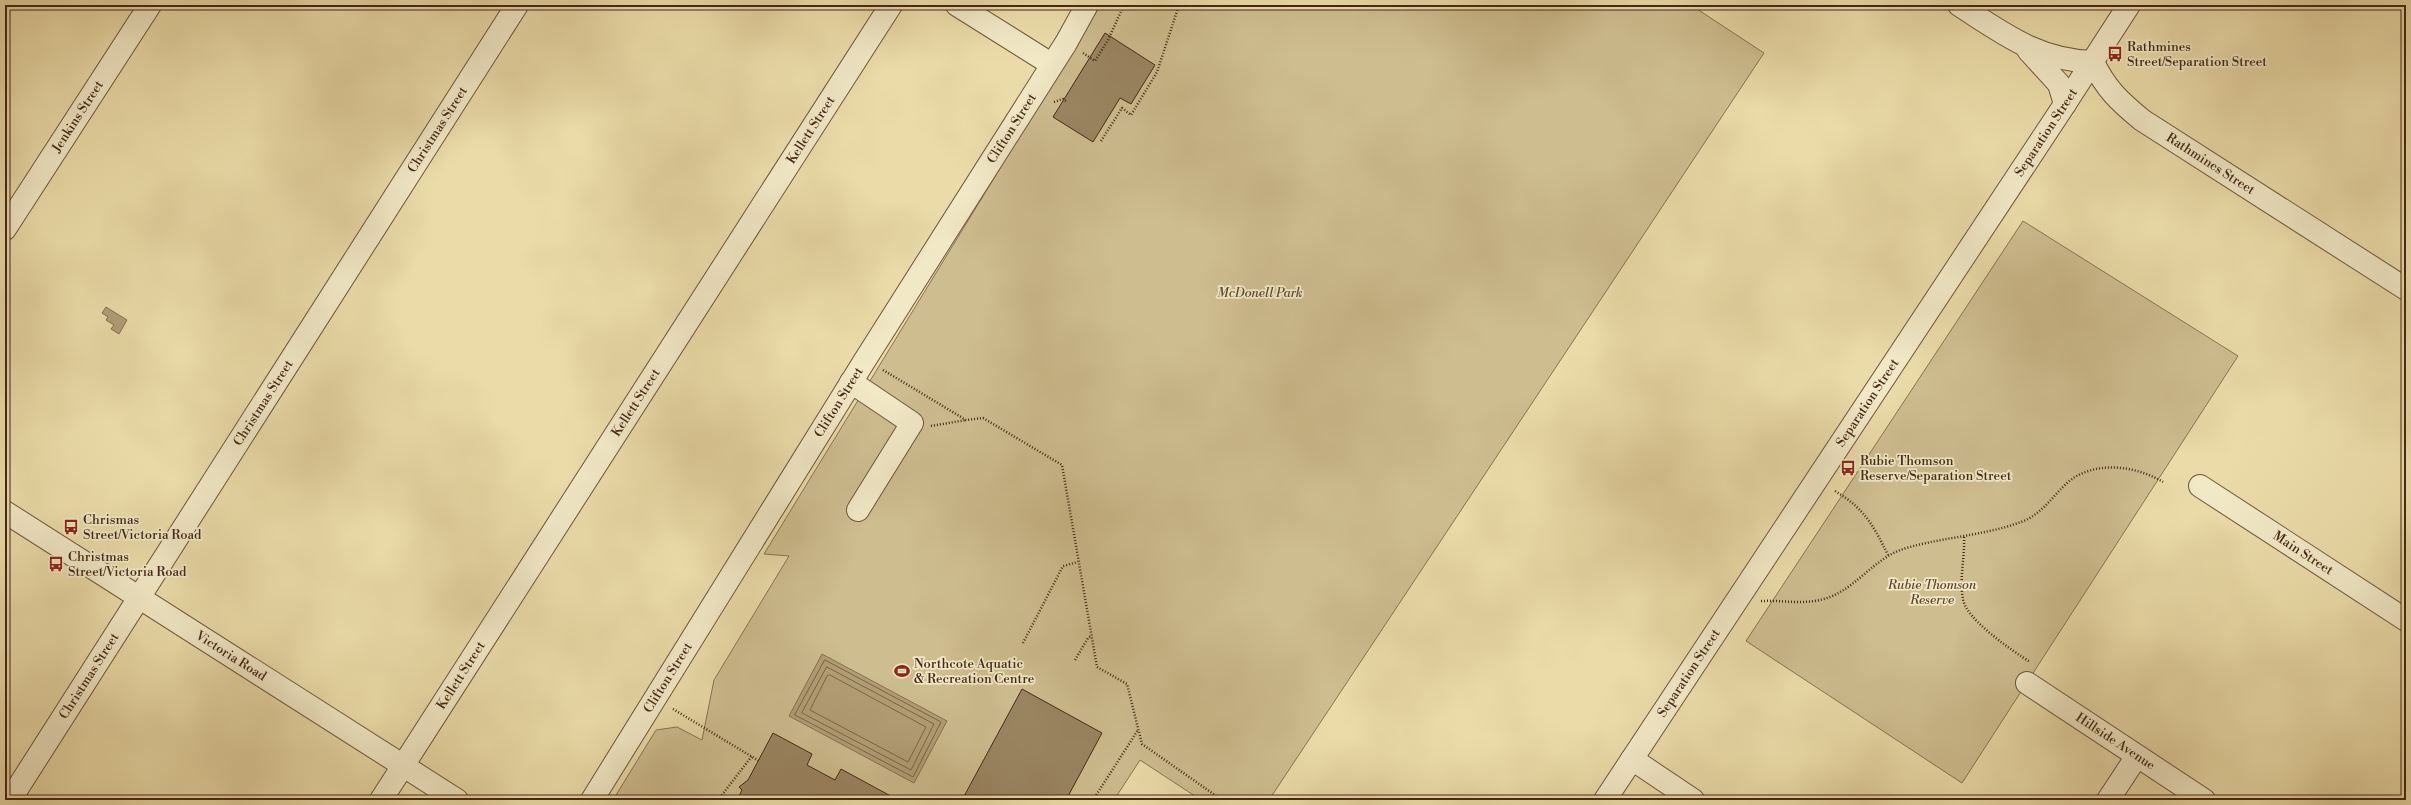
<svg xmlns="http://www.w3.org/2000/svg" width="2411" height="805" font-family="'Libre Bodoni',serif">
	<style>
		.green { fill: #cebd8f; stroke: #897252 }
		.water { fill: #b29e76; stroke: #866f50 }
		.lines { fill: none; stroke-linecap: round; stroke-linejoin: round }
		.shore { stroke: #7b6346; stroke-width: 1 }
		.building { fill: #9a8562; stroke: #442816 }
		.minor-casing { stroke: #6e553a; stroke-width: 24 }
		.path { stroke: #442816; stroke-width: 2.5; stroke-dasharray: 1 2; stroke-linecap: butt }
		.minor { stroke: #f1e8c6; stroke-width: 22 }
		.labels { text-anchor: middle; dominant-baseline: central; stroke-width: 3.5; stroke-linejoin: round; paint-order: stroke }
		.poi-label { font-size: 13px; fill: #442816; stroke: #f1e8c6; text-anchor: start }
		.street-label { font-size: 13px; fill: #442816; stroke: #f1e8c6 }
		.park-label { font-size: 13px; font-style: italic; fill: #60462e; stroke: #f1e8c6 }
	</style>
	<rect width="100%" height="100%" fill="#eadba8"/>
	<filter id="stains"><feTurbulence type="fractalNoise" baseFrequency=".005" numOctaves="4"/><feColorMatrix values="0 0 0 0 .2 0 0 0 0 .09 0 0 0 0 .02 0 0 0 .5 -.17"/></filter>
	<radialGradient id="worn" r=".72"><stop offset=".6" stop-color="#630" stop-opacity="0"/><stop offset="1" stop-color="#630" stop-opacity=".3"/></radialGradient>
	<!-- green -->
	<g class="green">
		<polygon points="1100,5 1691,5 1764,53 1269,800 1201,800 1140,760 1114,800 613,800 656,730 677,727 702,740 714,680 789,556 764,554"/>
		<polygon points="2023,221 2238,356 1962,783 1746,641"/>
	</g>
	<!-- water -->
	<g class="water">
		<polygon points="106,307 127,320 119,334 111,329 114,325 106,320 108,317 102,313"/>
		<polygon points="822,654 947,721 914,783 789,716"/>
	</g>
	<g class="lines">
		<!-- shore -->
		<g class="shore">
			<polygon points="825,660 941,722 913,777 795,715"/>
			<polygon points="827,667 934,724 911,770 802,713"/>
			<polygon points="830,675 926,727 908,762 810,710 827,676"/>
		</g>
	</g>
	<!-- building -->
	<g class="building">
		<polygon points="1105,33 1155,65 1131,104 1120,98 1093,142 1053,117"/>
		<polygon points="1022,689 1102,733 1066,800 962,800"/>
		<polygon points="773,733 812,754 807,765 835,780 841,769 898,800 737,800 742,790 739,787 748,780"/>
	</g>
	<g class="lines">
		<defs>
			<g id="minor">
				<polyline points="957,5 1051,64"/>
				<path d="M1959 5C2004 34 2037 60 2093 62"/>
				<polyline points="2028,50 2059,84 2065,104"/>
				<path id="s1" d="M2093 62C2106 89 2119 101 2142 120L2406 289"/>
				<path id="s2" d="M5 229 150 5"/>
				<polyline points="851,382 912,423 858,510"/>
				<path id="s3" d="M2200 486 2406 620"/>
				<path id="s4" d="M5 512 457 800"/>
				<path id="s5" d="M2027 683 2204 800"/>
				<polyline points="1632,759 1693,800"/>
				<path id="s6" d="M10 800 517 5"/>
				<path id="s7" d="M381 800 891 5"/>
				<path id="s8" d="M592 800 865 360 1066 43 1087 5"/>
				<path id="s9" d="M1605 800 2065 104 2129 5"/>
				<polyline points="2108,800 2137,756"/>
			</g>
		</defs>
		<!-- minor casing -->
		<use href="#minor" class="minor-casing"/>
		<!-- path -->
		<g class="path">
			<polyline points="1083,53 1095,61 1108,40 1124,5"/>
			<polyline points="1054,102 1063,99 1066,101"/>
			<polyline points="1101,141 1122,108 1131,115 1157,72 1179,5"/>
			<polyline points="883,370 966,420 983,418 1062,465 1097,667 1127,684 1142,744 1222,800"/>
			<polyline points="931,426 966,420"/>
			<path d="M1835 491C1865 509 1873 525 1888 555"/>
			<path d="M1964 537C1965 558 1959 579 1963 599 1966 620 2013 651 2030 662"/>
			<path d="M1761 601C1782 600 1803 605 1824 599 1854 591 1873 559 1903 549 1942 537 1983 536 2021 522 2041 515 2052 497 2067 483 2093 460 2135 465 2163 482"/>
			<polyline points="1023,643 1063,566 1078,562"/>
			<polyline points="1075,660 1088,638 1091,636"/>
			<polyline points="673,709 759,761"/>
			<polyline points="718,800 752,756"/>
			<polyline points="1093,800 1138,730"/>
		</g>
		<!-- minor -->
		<use href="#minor" class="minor"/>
	</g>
	<!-- icons -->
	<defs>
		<symbol id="bus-bare" viewBox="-9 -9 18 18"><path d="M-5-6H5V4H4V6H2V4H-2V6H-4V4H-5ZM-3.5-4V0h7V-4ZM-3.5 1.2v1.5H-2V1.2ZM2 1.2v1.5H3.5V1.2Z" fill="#8f2418" stroke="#f1e8c6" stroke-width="2.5" paint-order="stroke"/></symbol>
		<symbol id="stadium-bare" viewBox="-9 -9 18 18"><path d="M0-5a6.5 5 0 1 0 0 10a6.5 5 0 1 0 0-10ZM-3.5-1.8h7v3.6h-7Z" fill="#8f2418" stroke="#f1e8c6" stroke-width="2.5" paint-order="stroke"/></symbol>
	</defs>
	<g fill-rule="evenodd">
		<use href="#bus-bare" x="2104" y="43" width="22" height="22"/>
		<use href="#bus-bare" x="1837" y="457" width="22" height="22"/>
		<use href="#bus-bare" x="60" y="516" width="22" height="22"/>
		<use href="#bus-bare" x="45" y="553" width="22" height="22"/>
		<use href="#stadium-bare" x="891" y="660" width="22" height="22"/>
	</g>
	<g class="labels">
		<!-- poi labels -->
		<g class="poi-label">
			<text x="2127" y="47">Rathmines<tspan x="2127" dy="15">Street/Separation Street</tspan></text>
			<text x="1860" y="461">Rubie Thomson<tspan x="1860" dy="15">Reserve/Separation Street</tspan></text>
			<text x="83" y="520">Chrismas<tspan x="83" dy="15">Street/Victoria Road</tspan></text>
			<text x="68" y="557">Christmas<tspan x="68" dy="15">Street/Victoria Road</tspan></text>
			<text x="914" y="664">Northcote Aquatic<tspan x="914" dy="15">&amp; Recreation Centre</tspan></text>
		</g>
		<!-- street labels -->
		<g class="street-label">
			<text stroke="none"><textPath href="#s2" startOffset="134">Jenkins Street</textPath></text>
			<text stroke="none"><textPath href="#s8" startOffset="792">Clifton Street</textPath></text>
			<text stroke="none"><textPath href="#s6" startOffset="795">Christmas Street</textPath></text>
			<text stroke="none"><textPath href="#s7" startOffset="796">Kellett Street</textPath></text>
			<text stroke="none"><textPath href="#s9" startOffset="800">Separation Street</textPath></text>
			<text stroke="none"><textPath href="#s1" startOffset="158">Rathmines Street</textPath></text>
			<text stroke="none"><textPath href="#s8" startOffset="468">Clifton Street</textPath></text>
			<text stroke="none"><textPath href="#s6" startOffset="471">Christmas Street</textPath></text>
			<text stroke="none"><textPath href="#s7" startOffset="472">Kellett Street</textPath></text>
			<text stroke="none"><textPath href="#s9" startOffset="476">Separation Street</textPath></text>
			<text stroke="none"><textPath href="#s3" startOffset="123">Main Street</textPath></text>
			<text stroke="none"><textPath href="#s4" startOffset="268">Victoria Road</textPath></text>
			<text stroke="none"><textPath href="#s9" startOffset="152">Separation Street</textPath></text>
			<text stroke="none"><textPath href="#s7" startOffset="148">Kellett Street</textPath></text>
			<text stroke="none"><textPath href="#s6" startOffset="147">Christmas Street</textPath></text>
			<text stroke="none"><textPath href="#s8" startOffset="144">Clifton Street</textPath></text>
			<text stroke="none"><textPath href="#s5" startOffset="106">Hillside Avenue</textPath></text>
		</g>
		<!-- park labels -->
		<g class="park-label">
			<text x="1260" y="293">McDonell Park</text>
			<text x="1932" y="585">Rubie Thomson<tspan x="1932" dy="15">Reserve</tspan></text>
		</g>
	</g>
	<!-- margin -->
	<rect width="2411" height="805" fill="none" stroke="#eadba8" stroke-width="20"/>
	<rect x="6" y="6" width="2399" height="793" fill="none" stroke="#442816" stroke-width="2"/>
	<rect x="10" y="10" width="2391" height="785" fill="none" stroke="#442816"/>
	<rect width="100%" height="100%" filter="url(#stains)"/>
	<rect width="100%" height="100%" fill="url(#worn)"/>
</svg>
